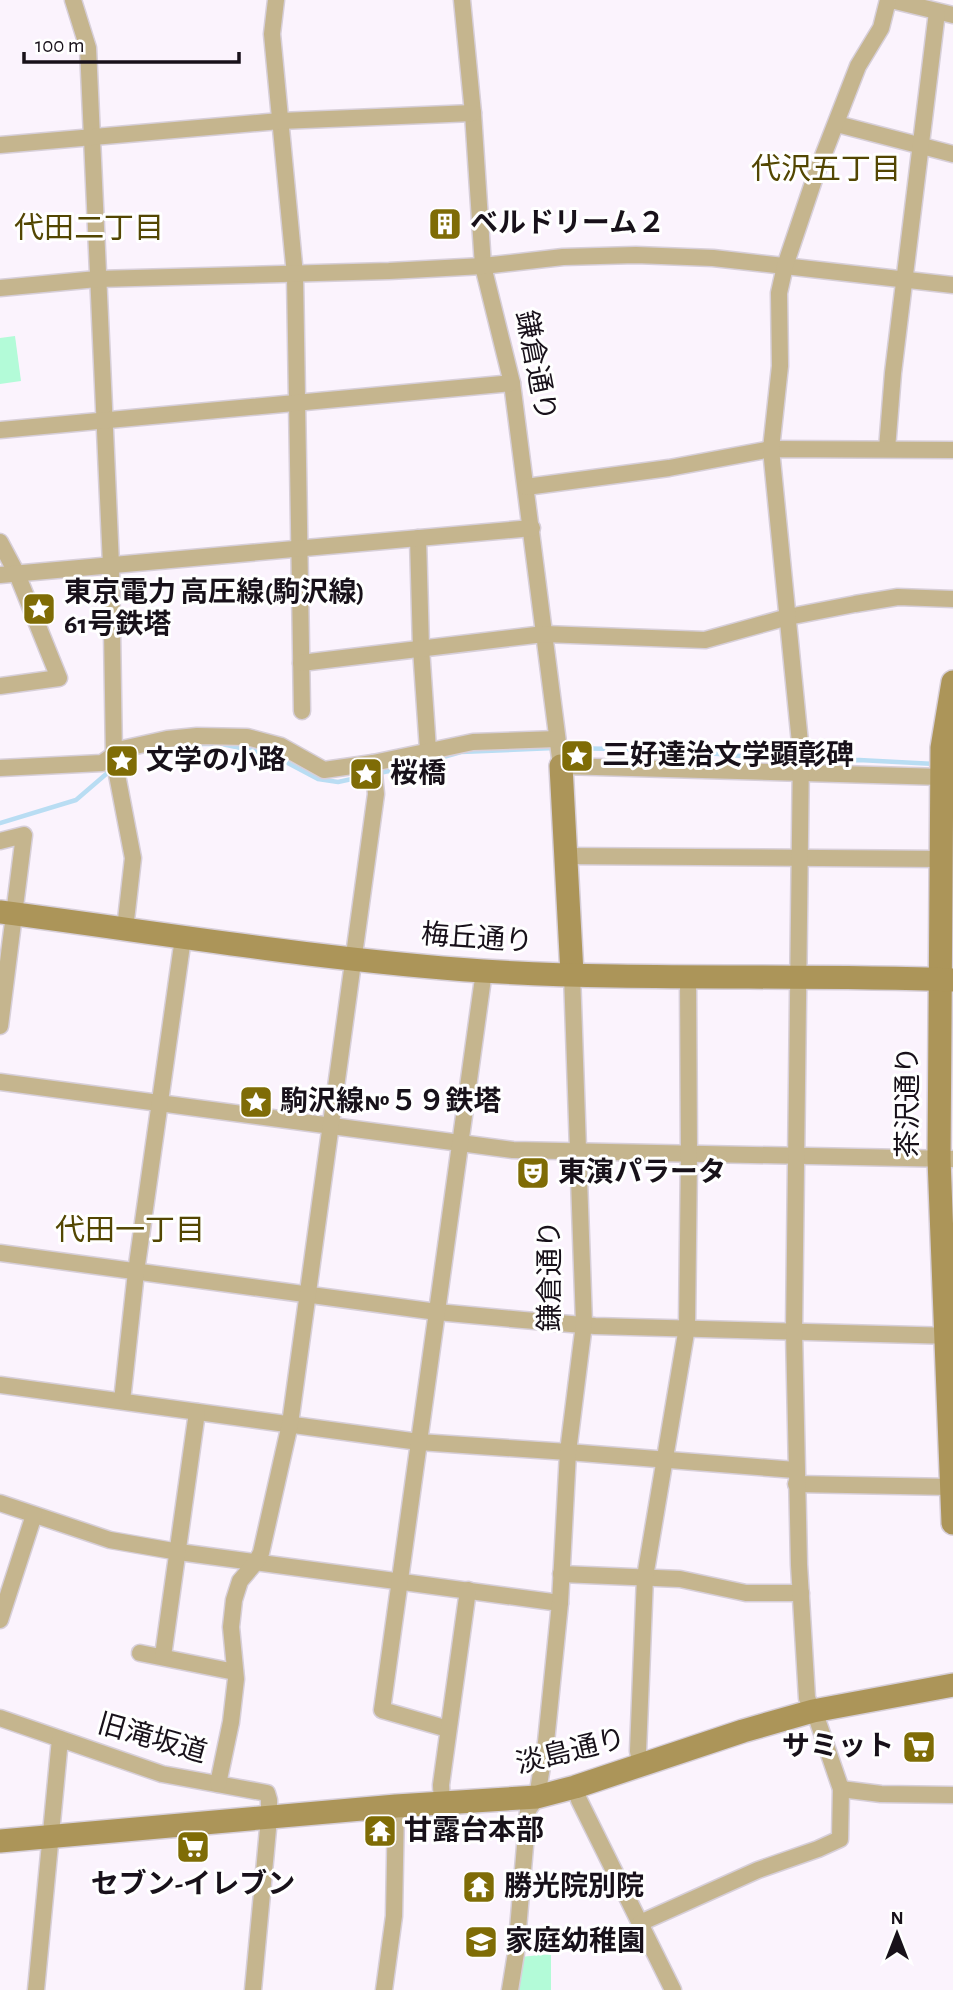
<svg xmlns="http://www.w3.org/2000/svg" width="953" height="1990" font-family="'Alegreya Sans','Noto Sans JP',sans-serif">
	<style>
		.green { fill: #b3fbd8 }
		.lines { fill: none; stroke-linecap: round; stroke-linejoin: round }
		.stream { stroke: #b9ddf3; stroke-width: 4.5 }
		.street-casing { stroke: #d7cfd9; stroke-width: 19 }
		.secondary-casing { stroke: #d7cfd9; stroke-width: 26 }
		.street { stroke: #c5b58e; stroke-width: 16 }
		.secondary { stroke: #ac9559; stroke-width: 23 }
		.labels { text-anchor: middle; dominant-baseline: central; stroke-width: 6; stroke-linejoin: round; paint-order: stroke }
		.poi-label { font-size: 28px; font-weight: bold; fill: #18111a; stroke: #fff; text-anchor: start }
		.street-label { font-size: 28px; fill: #18111a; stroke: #fff }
		.neighbourhood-label { font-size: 30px; fill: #534602; stroke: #fff }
	</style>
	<rect width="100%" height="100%" fill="#fbf3fd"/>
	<!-- green -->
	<g class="green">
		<polygon points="15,336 21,381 0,384 0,338"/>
		<polygon points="551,1954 551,1990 514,1990 520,1957"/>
	</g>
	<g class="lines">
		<!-- stream -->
		<g class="stream">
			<polyline points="189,744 222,744 254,751 284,761 318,779 338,782 412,766 461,752 554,748"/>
			<polyline points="563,748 672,750 797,761 859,760 935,764"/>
			<polyline points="0,823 76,800 112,769"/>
		</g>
		<defs>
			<g id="street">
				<polyline points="73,0 88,48 111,565 114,759 133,858 125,929"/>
				<polyline points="276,0 272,34 295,275 302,711"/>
				<polyline points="462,0 473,113 483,266 512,383 561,766 942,777 950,779"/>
				<polyline points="891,0 953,15"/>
				<polyline points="837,124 953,154"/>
				<polyline points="0,145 280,121 473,113"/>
				<polyline points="0,288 97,279 389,271 483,266 563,257 636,255 713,258 953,285"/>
				<polyline points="0,430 512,383"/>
				<polyline points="887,449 893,373 937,12"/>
				<polyline points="526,487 669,468 771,449 953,450"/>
				<polyline points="418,538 421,648 428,750"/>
				<polyline points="0,542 17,574 59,678 0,686"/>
				<polyline points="0,575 532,528"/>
				<polyline points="301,663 544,634 705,640 788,617 855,604 898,597 953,599"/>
				<polyline points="0,768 102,763 122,749 167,739 197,736 247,737 281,746 324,770 373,763 473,742 557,739"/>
				<polyline points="0,841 24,835 0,1026"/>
				<polyline points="566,856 941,859"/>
				<polyline points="0,1082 513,1150 953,1159"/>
				<polyline points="0,1253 437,1312 523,1320 595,1326 953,1336"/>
				<polyline points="0,1385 419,1442 568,1452 795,1470"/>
				<polyline points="122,1401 136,1272 183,938"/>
				<polyline points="796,1484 951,1487"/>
				<polyline points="0,1503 110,1540 179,1552 560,1603"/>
				<polyline points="561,1574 680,1579 746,1593 801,1593"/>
				<polyline points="0,1620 34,1515"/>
				<polyline points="140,1653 235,1672"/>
				<polyline points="163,1656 197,1412"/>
				<polyline points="0,1718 162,1774 267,1793 269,1800 269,1818 253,1990"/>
				<polyline points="448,1729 382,1710 484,971"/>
				<polyline points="641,1765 638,1751 645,1577 687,1327 689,1155 688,977"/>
				<polyline points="218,1784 231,1722 236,1679 231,1627 234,1600 240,1581 256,1562 261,1553 290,1424 376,794 373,763"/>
				<polyline points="575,1787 579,1800 673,1990"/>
				<polyline points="841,1789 881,1794 953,1795"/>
				<polyline points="442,1803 441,1785 468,1590"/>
				<polyline points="640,1923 758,1870 818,1849 840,1839 841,1789 818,1722 807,1698 799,1565 794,1331 801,753 771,449 780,366 779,293 785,266 816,174 858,66 881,28 888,0"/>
				<polyline points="36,1990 60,1739"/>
				<polyline points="384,1990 394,1916 396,1806"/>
				<polyline points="510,1990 516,1953 528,1810 537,1797 546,1742 560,1603 568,1452 584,1324 572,974"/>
			</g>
			<g id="secondary">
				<polyline points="953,682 942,748 939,1159 953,1523"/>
				<polyline points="561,766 572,974"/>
				<path d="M0 912C161 933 321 960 483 971 639 981 796 974 953 980"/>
				<polyline points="0,1841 396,1806 537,1797 575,1787 743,1731 813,1711 953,1685"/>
			</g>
		</defs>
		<!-- street casing -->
		<use href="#street" class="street-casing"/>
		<!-- secondary casing -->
		<use href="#secondary" class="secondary-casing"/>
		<!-- street -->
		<use href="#street" class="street"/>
		<!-- secondary -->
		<use href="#secondary" class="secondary"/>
	</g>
	<!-- icons -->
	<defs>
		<symbol id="building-square" viewBox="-11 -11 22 22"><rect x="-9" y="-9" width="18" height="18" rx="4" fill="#7f6c06" stroke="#fff"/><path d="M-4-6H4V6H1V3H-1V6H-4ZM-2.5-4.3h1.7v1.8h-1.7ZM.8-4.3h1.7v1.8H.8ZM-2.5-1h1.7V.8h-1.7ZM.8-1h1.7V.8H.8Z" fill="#fff"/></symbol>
		<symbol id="sight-square" viewBox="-11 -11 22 22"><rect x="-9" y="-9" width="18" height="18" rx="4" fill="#7f6c06" stroke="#fff"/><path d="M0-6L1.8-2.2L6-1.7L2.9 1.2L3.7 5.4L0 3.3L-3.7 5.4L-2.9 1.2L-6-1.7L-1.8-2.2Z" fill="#fff"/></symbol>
		<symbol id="theatre-square" viewBox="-11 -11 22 22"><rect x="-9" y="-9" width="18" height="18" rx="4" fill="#7f6c06" stroke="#fff"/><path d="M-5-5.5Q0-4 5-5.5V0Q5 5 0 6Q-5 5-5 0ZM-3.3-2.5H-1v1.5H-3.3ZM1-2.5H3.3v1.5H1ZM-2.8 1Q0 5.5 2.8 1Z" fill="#fff"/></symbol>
		<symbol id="supermarket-square" viewBox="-11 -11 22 22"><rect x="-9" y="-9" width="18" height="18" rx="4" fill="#7f6c06" stroke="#fff"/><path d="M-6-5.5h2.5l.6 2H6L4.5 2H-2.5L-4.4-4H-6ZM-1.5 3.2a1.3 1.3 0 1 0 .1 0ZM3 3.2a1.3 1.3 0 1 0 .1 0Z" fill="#fff"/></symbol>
		<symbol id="temple-square" viewBox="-11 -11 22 22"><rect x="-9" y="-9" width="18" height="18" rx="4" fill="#7f6c06" stroke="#fff"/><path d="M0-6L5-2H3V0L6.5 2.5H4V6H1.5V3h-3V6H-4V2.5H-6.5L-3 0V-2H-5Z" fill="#fff"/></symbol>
		<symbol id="school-square" viewBox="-11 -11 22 22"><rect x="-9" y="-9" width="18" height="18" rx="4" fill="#7f6c06" stroke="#fff"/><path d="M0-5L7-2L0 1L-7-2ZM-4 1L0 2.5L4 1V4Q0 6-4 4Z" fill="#fff"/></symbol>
	</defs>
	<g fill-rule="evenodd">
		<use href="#building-square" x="426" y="205" width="38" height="38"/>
		<use href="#sight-square" x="20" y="590" width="38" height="38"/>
		<use href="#sight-square" x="558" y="737" width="38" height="38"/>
		<use href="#sight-square" x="103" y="742" width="38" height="38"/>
		<use href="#sight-square" x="347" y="755" width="38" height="38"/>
		<use href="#sight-square" x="237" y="1083" width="38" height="38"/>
		<use href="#theatre-square" x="514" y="1154" width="38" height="38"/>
		<use href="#supermarket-square" x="900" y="1728" width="38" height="38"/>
		<use href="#temple-square" x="361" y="1812" width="38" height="38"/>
		<use href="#supermarket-square" x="174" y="1828" width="38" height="38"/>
		<use href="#temple-square" x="460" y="1868" width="38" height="38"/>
		<use href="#school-square" x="462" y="1923" width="38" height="38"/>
	</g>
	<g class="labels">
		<!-- poi labels -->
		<g class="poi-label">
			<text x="470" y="224">ベルドリーム２</text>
			<text x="64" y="593">東京電力 高圧線(駒沢線)<tspan x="64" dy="32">61号鉄塔</tspan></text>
			<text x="602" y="756">三好達治文学顕彰碑</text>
			<text x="146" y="761">文学の小路</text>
			<text x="390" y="774">桜橋</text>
			<text x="280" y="1102">駒沢線№５９鉄塔</text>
			<text x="558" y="1173">東演パラータ</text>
			<text x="894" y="1747" text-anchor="end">サミット</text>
			<text x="404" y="1831">甘露台本部</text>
			<text x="193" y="1885" text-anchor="middle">セブン-イレブン</text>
			<text x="504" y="1887">勝光院別院</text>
			<text x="505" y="1942">家庭幼稚園</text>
		</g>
		<!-- street labels -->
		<g class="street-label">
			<text transform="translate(535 366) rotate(79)">鎌倉通り</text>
			<text transform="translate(477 939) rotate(4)">梅丘通り</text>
			<text transform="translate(909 1102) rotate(-90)">茶沢通り</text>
			<text transform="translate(551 1276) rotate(-90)">鎌倉通り</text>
			<text transform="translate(152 1739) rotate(16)">旧滝坂道</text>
			<text transform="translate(571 1752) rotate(-14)">淡島通り</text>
		</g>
		<!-- neighbourhood labels -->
		<g class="neighbourhood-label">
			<text x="826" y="170">代沢五丁目</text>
			<text x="89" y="229">代田二丁目</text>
			<text x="130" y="1231">代田一丁目</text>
		</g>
	</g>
	<!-- north arrow -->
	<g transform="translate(897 1934)" stroke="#ffffff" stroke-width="5" paint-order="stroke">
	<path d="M0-5L12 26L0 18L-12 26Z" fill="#18111a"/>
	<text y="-10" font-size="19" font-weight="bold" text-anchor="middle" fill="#18111a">N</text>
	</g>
	<!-- scale -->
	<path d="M24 52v10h215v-10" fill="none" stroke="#18111a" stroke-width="3.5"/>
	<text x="35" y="52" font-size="21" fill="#18111a" stroke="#ffffff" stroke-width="5" paint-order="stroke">100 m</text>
</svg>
